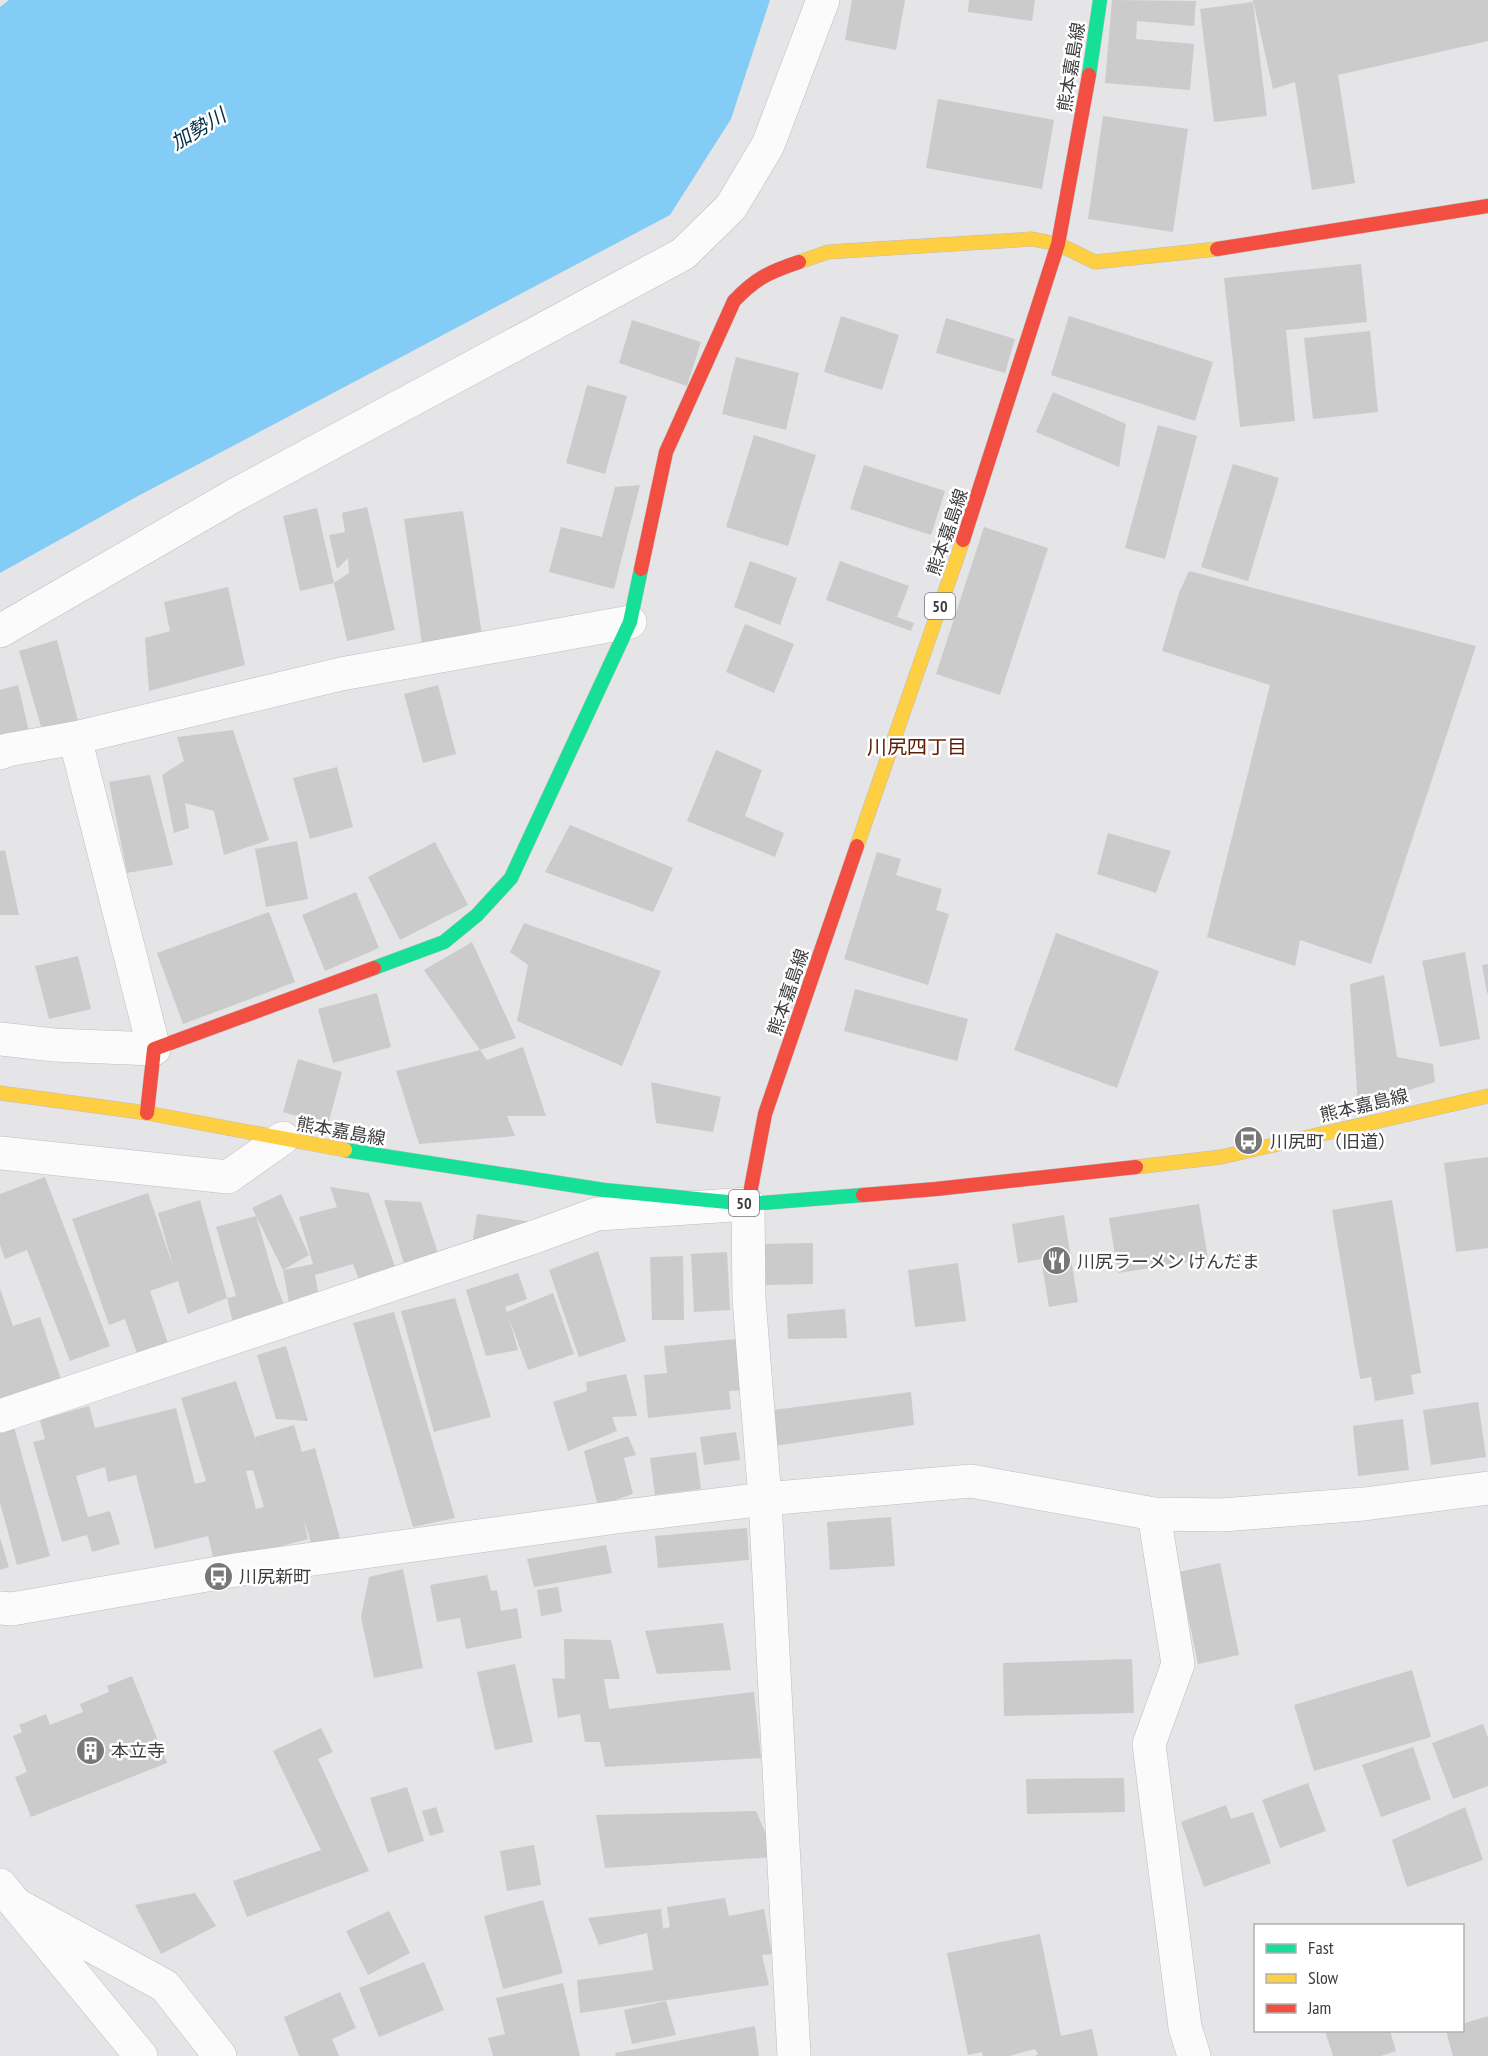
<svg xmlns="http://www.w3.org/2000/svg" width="1488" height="2056" font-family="'PT Sans Narrow','Noto Sans JP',sans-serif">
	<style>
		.water { fill: #82ccf5 }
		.building { fill: #cbcbcc; fill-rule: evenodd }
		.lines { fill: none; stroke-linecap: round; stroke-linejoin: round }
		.street-casing { stroke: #bebebf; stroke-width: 34 }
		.fast-casing { stroke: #bebebf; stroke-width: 15 }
		.slow-casing { stroke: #bebebf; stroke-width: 15 }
		.jam-casing { stroke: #bebebf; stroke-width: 15 }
		.street { stroke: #fbfbfb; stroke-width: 33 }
		.fast { stroke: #16e098; stroke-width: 14 }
		.slow { stroke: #ffcf43; stroke-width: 14 }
		.jam { stroke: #f24e42; stroke-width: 14 }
		.labels { text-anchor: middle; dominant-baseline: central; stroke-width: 5; stroke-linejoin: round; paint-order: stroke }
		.shield { fill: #fff; stroke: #777678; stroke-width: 1.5 }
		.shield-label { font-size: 16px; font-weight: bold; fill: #3d3c3e }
		.street-label { font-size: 18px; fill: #3d3c3e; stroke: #fff }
		.poi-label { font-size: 18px; fill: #3d3c3e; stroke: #fff; text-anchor: start }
		.water-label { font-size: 20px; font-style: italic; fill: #002d44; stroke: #fff }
		.neighbourhood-label { font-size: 20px; fill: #5e1e03; stroke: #fff }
	</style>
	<rect width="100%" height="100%" fill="#e5e4e6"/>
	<!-- water -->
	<polygon class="water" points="9,0 770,0 731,119 670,215 138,496 0,573 0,7"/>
	<!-- building -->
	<g class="building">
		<polygon points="852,0 905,0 896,50 845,40"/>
		<polygon points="969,0 1035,0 1032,21 968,12"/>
		<polygon points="1112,0 1196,1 1194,26 1137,21 1136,39 1194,44 1190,90 1105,83"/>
		<polygon points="1253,0 1488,0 1488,41 1338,75 1355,183 1312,190 1295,82 1273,89"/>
		<polygon points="1253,2 1267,116 1214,122 1200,9"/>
		<polygon points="938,99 1054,120 1042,189 926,168"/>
		<polygon points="1103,116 1188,129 1173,232 1088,219"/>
		<polygon points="1361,264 1367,322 1286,330 1295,421 1240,427 1224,278"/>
		<polygon points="841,316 899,335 882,390 824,372"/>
		<polygon points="1069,316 1213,362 1195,421 1051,375"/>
		<polygon points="946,318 1015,339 1005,373 936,353"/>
		<polygon points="632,320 701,342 687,386 619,363"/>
		<polygon points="1370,331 1378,412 1313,419 1304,338"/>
		<polygon points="736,357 799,373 786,430 722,414"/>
		<polygon points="587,385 627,396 605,474 566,463"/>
		<polygon points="1053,392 1126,424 1119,467 1036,432"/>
		<polygon points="1158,425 1197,436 1165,559 1125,548"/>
		<polygon points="754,435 816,455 788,546 726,527"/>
		<polygon points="1233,464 1279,478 1248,581 1201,567"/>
		<polygon points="864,465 945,491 931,535 850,509"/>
		<polygon points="640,485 614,589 549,572 561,527 602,537 615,487"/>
		<polygon points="367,507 395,630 347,641 334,583 349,573 348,558 337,569 329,535 345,532 342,513"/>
		<polygon points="317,508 334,583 300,591 283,516"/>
		<polygon points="463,511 482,635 422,644 404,519"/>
		<polygon points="984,527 1048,548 1000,695 936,674"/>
		<polygon points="750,561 797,578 780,625 734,607"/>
		<polygon points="840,561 909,586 897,617 914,623 911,631 826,600"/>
		<polygon points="1189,571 1476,646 1371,964 1300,940 1295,966 1207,937 1270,685 1162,651 1179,593"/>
		<polygon points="228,587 245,665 149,691 145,638 170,631 164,602"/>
		<polygon points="745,624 794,644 774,693 726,672"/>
		<polygon points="57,640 78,721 42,730 19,651"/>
		<polygon points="18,685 29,731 0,739 0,690"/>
		<polygon points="438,685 456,754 423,763 404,694"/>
		<polygon points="233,730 269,840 224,855 214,811 185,803 189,828 174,833 162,775 184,761 177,737"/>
		<polygon points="716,750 762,770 745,816 784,833 775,857 687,821"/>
		<polygon points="337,767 353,827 310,839 293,778"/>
		<polygon points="150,775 173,865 127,873 109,782"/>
		<polygon points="570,825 673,868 653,912 545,872"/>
		<polygon points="1108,833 1171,851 1156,893 1097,874"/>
		<polygon points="297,841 308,899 266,907 255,849"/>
		<polygon points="435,842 468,905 400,940 368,877"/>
		<polygon points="5,850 19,915 0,915 0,851"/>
		<polygon points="877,852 901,859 896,875 942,889 936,910 949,914 928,985 844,959"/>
		<polygon points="356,892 379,948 325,971 302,915"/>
		<polygon points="269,912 295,982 183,1024 157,953"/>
		<polygon points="524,923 661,971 622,1066 517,1021 528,965 510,952"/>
		<polygon points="1056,933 1159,971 1117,1088 1014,1050"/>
		<polygon points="472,942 516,1038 480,1050 424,970"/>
		<polygon points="1465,952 1480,1039 1440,1047 1422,961"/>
		<polygon points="78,956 91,1009 49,1019 35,966"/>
		<polygon points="1488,964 1488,993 1487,993 1482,965"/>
		<polygon points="1384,975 1397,1057 1433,1064 1435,1082 1358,1106 1350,984"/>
		<polygon points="855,989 968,1019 957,1061 844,1031"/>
		<polygon points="377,993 391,1047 333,1063 318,1009"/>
		<polygon points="523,1047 546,1116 507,1116 515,1136 419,1144 396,1071 480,1050 487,1060"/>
		<polygon points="298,1059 342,1072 328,1125 283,1112"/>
		<polygon points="651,1082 721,1097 713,1132 656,1123"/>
		<polygon points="1488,1157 1488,1248 1456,1252 1444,1163"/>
		<polygon points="45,1177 110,1346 70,1361 27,1250 5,1259 0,1245 0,1194"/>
		<polygon points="330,1187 369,1193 399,1278 365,1294 353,1264 315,1275 320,1303 290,1308 283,1270 313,1264 299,1217 337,1207"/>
		<polygon points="148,1193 174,1269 158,1213 200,1200 227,1298 236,1296 216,1227 256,1216 252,1208 281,1194 309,1255 283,1270 256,1216 276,1284 287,1312 235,1332 227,1298 188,1314 178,1281 150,1291 170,1349 139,1359 125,1319 109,1325 72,1219"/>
		<polygon points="384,1200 421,1202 443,1268 409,1279"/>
		<polygon points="1392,1200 1421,1373 1411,1375 1414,1394 1375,1401 1371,1377 1360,1379 1332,1210"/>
		<polygon points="1199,1204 1208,1259 1118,1273 1109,1218"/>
		<polygon points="477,1214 538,1223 470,1259"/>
		<polygon points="1064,1215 1078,1302 1049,1307 1041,1259 1018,1263 1012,1224"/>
		<polygon points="813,1243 813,1284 764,1285 762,1244"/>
		<polygon points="598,1251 626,1341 579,1357 549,1270"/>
		<polygon points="727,1252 730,1310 694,1312 691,1254"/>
		<polygon points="683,1256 684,1320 652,1320 650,1257"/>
		<polygon points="958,1263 966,1321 915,1327 908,1270"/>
		<polygon points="518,1273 527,1299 505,1307 507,1312 553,1293 574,1354 528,1370 509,1318 518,1350 486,1356 466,1290"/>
		<polygon points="0,1289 13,1326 40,1317 61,1379 0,1400"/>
		<polygon points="455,1298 491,1417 434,1432 401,1311"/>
		<polygon points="845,1309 847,1338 788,1339 787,1314"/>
		<polygon points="394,1312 455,1518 413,1527 353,1323"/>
		<polygon points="737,1339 742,1390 729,1391 731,1409 648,1418 644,1375 667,1373 664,1346"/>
		<polygon points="286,1346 308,1421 276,1419 257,1355"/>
		<polygon points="626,1374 637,1416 612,1417 617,1431 568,1451 553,1402 587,1391 586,1382"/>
		<path d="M236 1381 259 1450 255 1437 294 1425 302 1452 315 1448 340 1538 312 1546 303 1517 308 1539 215 1564 208 1536 155 1549 136 1475 108 1482 105 1467 76 1476 88 1517 110 1511 120 1544 92 1552 87 1535 62 1542 33 1442 45 1439 40 1420 89 1406 95 1428 176 1408 195 1484 206 1481 181 1398ZM253 1470 264 1507 256 1509 246 1471Z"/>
		<polygon points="911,1392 914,1425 768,1447 766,1411"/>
		<polygon points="1478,1402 1486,1457 1431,1465 1423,1410"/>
		<polygon points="1403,1419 1409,1470 1358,1476 1353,1426"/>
		<polygon points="14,1427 50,1556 17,1565 0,1503 0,1431"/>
		<polygon points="736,1432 740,1460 704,1465 700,1437"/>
		<polygon points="628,1436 636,1455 624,1458 633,1494 598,1506 584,1451"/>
		<polygon points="696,1452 701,1489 655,1495 650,1458"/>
		<polygon points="891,1517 895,1566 830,1570 827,1522"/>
		<polygon points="747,1528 749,1560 658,1568 655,1536"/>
		<polygon points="0,1538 9,1567 0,1570"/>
		<polygon points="606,1545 612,1573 534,1587 527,1559"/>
		<polygon points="1220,1563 1239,1655 1198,1664 1179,1572"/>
		<polygon points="403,1569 423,1668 374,1678 361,1617 369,1577"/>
		<polygon points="487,1575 491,1591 497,1590 501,1611 517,1608 522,1638 466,1649 460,1618 437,1622 430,1585"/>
		<polygon points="558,1587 562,1612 541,1616 537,1590"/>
		<polygon points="723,1623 731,1670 657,1674 645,1631"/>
		<polygon points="564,1639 611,1640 620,1679 604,1679 609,1709 754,1692 761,1758 605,1767 600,1742 585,1742 580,1714 558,1718 552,1678 565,1679"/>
		<polygon points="1132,1659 1134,1713 1004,1716 1003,1663"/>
		<polygon points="515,1664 533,1742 495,1750 477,1672"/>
		<polygon points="1412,1670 1431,1737 1314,1771 1294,1705"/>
		<polygon points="132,1676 167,1763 31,1817 15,1777 27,1772 13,1736 22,1732 19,1725 46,1714 50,1725 83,1712 80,1704 109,1692 107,1686"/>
		<polygon points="1483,1724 1488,1738 1488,1786 1453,1799 1432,1743"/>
		<polygon points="321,1728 333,1752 318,1759 369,1871 247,1917 233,1881 321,1850 273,1751"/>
		<polygon points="1413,1747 1431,1799 1381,1817 1362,1765"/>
		<polygon points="1124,1778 1125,1812 1027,1814 1026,1779"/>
		<polygon points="1308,1783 1326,1831 1280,1848 1262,1800"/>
		<polygon points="407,1787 424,1841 388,1853 370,1798"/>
		<polygon points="1226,1805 1231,1819 1253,1812 1271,1863 1204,1887 1181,1822"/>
		<polygon points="436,1807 444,1832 430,1836 422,1811"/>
		<polygon points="1465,1807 1483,1860 1407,1887 1392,1840"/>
		<polygon points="756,1811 776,1857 605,1868 596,1815"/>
		<polygon points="534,1845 541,1885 507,1891 500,1851"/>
		<polygon points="195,1893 216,1926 161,1954 135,1905"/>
		<polygon points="725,1898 729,1916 764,1909 772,1954 762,1955 769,1985 580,2013 577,1980 653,1970 647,1933 599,1945 588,1918 661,1909 663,1929 670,1927 667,1907"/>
		<polygon points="543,1900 563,1973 503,1989 484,1916"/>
		<polygon points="389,1911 410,1953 368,1975 346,1931"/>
		<polygon points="1040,1934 1061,2036 1092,2029 1098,2056 1035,2056 1038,2054 1035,2049 1009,2056 983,2056 982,2052 968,2055 947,1953"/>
		<polygon points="424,1962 444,2010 379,2037 359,1988"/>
		<polygon points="563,1983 580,2056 493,2056 488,2038 505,2034 496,1998"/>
		<polygon points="340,1992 356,2028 332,2039 339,2056 299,2056 284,2017"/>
		<polygon points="666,2001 676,2035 632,2044 624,2010"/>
		<polygon points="1488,2016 1488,2056 1453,2056 1446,2031 1462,2031 1462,2024"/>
		<polygon points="755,2026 759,2056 616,2056 615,2053"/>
		<polygon points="1325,2031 1390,2031 1396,2051 1381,2056 1333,2056"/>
	</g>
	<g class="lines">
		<defs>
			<g id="street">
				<polyline points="0,631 235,495 683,254 731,207 768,145 823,0"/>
				<polyline points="0,753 7,750 75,738 341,674 630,622"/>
				<polyline points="0,1039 54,1045 154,1049 75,738"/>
				<polyline points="0,1153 228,1177 283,1138"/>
				<polyline points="0,1416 537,1236 597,1214 748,1204 749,1299 765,1499 794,2056"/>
				<polyline points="1154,1514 1178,1664 1149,1744 1185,2027 1194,2056"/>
				<polyline points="0,1608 12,1609 241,1569 624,1516 765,1499 971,1481 1154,1514 1222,1515 1364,1504 1488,1488"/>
				<polyline points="0,1885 141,2056"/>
				<polyline points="17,1905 165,1986 220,2056"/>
			</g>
			<g id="fast">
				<polyline points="1089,75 1100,0"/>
				<polyline points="374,968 444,942 477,915 511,878 630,622 641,569"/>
				<polyline points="345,1150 604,1190 748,1204 863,1195"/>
			</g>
			<g id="slow">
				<polyline points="799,262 828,252 1032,239 1058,244 1095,262 1217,249"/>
				<polyline points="857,846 963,540"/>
				<polyline points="0,1093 147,1113 345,1150"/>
				<polyline points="1136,1167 1221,1157 1488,1096"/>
			</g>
			<g id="jam">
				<polyline points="1217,249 1488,206"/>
				<polyline points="963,540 1058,244 1089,75"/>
				<path d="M641 569 666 452 734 301C756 278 769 272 799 262"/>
				<polyline points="147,1113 154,1049 374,968"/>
				<polyline points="863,1195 936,1189 1136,1167"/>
				<polyline points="748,1204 765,1114 857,846"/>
			</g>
		</defs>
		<!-- street casing -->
		<use href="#street" class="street-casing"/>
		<!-- fast casing -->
		<use href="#fast" class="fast-casing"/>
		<!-- slow casing -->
		<use href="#slow" class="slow-casing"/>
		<!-- jam casing -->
		<use href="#jam" class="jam-casing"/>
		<!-- street -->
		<use href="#street" class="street"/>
		<!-- fast -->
		<use href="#fast" class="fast"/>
		<!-- slow -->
		<use href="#slow" class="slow"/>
		<!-- jam -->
		<use href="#jam" class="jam"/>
	</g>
	<!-- icons -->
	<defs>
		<symbol id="bus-disc" viewBox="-11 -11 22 22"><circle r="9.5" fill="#787779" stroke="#fff"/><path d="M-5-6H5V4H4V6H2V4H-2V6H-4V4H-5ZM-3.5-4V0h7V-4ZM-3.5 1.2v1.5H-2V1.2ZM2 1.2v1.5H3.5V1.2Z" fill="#fff"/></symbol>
		<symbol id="restaurant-disc" viewBox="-11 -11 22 22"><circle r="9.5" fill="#787779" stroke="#fff"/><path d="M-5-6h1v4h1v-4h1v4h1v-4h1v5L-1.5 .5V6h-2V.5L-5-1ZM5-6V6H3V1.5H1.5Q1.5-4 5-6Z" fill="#fff"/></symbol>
		<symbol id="building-disc" viewBox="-11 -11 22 22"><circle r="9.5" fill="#787779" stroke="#fff"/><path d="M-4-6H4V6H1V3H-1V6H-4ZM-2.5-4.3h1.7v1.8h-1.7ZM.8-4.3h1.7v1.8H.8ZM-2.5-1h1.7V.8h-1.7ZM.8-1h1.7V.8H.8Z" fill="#fff"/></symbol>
	</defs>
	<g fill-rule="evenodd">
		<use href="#bus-disc" x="1232" y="1124" width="33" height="33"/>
		<use href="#restaurant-disc" x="1040" y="1244" width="33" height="33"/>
		<use href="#bus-disc" x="202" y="1560" width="33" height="33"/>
		<use href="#building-disc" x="74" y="1734" width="33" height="33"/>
	</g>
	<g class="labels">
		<!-- shield labels -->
		<g class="shield">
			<rect x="925" y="593" width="30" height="26" rx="4.5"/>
			<rect x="729" y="1190" width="30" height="26" rx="4.5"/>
		</g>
		<g class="shield-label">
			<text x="940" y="606">50</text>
			<text x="744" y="1203">50</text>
		</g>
		<!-- street labels -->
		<g class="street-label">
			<text transform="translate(1071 67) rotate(-81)">熊本嘉島線</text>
			<text transform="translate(947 532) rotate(-71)">熊本嘉島線</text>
			<text transform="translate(788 992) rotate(-71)">熊本嘉島線</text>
			<text transform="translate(1364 1105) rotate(-13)">熊本嘉島線</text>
			<text transform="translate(341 1131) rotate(10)">熊本嘉島線</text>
		</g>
		<!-- poi labels -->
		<g class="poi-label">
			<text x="1270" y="1141">川尻町（旧道）</text>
			<text x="1077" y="1261">川尻ラーメン けんだま</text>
			<text x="239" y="1576">川尻新町</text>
			<text x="111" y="1750">本立寺</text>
		</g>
		<!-- water labels -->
		<g class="water-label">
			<text transform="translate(198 129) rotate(-31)">加勢川</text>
		</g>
		<!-- neighbourhood labels -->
		<g class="neighbourhood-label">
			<text x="917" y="747">川尻四丁目</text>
		</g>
	</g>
	<!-- legend -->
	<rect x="1254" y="1924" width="210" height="108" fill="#ffffff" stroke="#b1b1b2" stroke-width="1.5"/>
	<rect x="1266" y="1944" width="30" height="9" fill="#16e098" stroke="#b1b1b2" stroke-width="1.5"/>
	<text x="1308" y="1954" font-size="18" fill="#3d3c3e">Fast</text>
	<rect x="1266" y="1974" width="30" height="9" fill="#ffcf43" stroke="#b1b1b2" stroke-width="1.5"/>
	<text x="1308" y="1984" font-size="18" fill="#3d3c3e">Slow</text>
	<rect x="1266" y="2004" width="30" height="9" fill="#f24e42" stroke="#b1b1b2" stroke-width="1.5"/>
	<text x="1308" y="2014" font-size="18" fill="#3d3c3e">Jam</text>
</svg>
